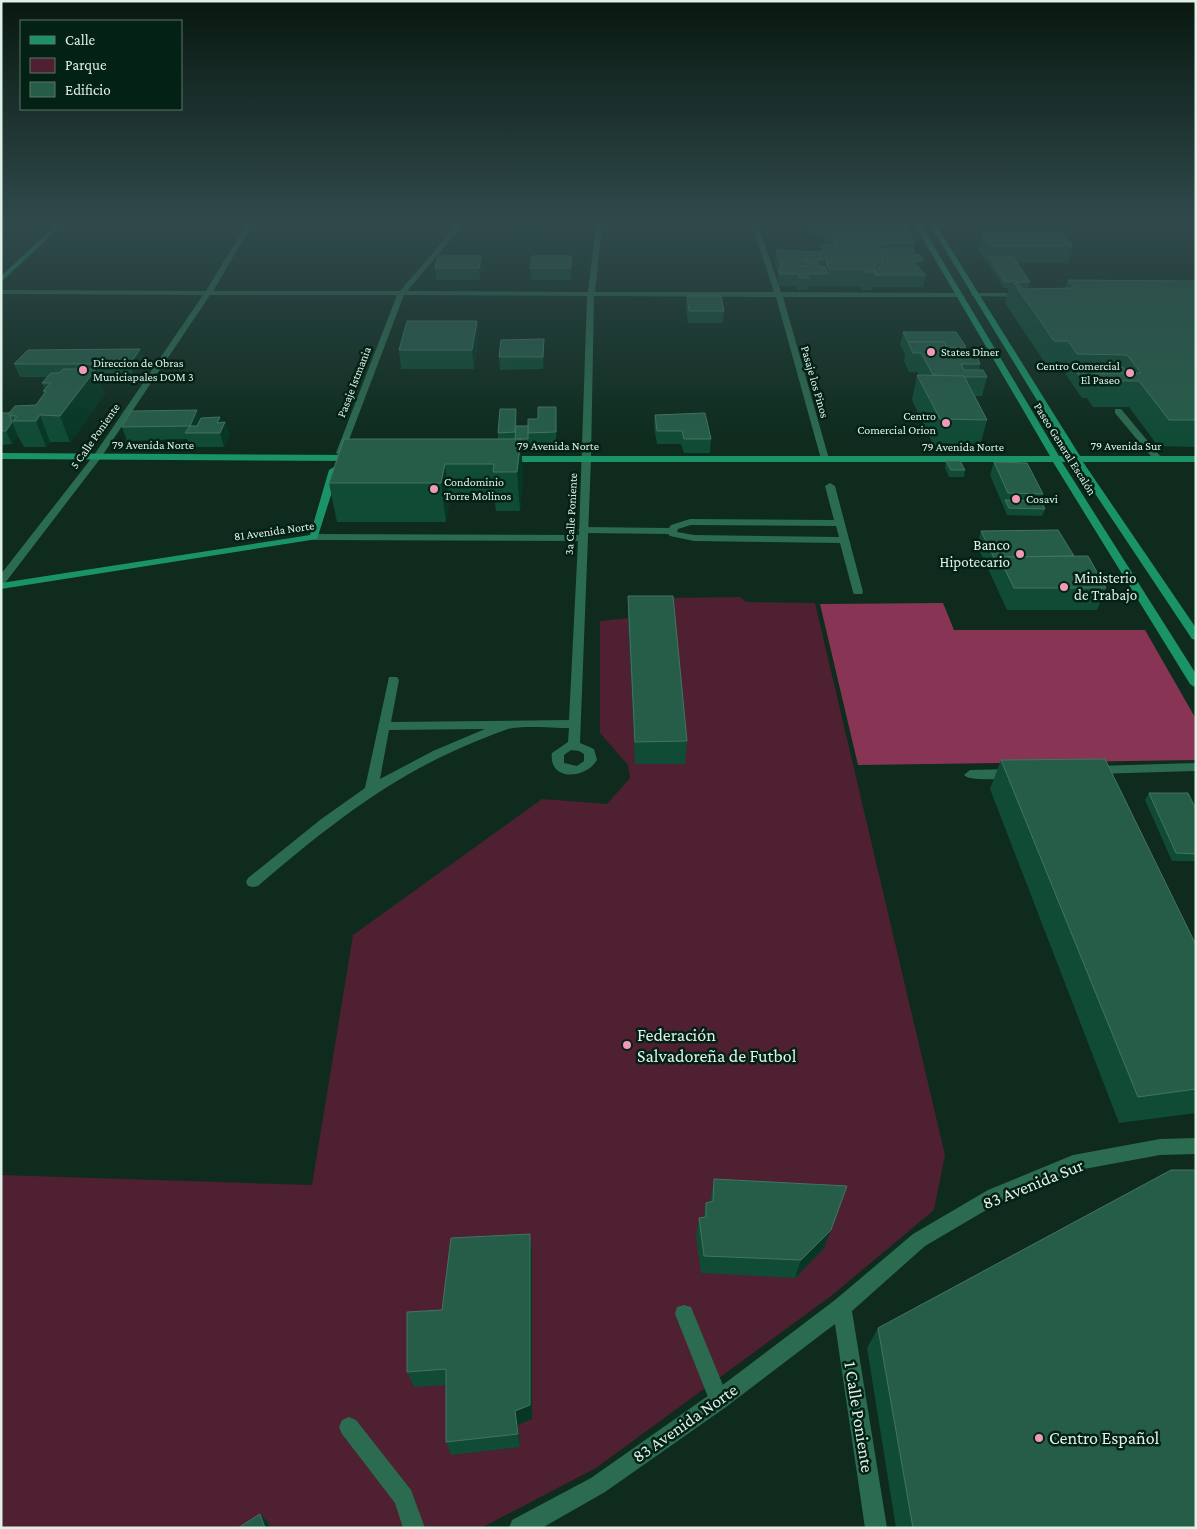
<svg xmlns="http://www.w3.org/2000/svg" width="1197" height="1529" font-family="'Crimson Pro',serif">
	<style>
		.green { fill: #4e2031 }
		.forest { fill: #883454 }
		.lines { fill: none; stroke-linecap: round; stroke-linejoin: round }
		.lane { fill: #2b6b4f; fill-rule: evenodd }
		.street { fill: #2b6b4f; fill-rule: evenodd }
		.secondary { fill: #1a9367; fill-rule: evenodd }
		.wall { fill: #104b36 }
		.shaded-wall { fill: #063725 }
		.building { fill: #265d49; stroke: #437462 }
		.poi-dot { fill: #f09ab6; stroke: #042115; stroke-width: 2 }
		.labels { text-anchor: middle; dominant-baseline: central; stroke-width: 5; stroke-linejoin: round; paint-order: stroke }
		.far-poi-label { font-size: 12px; fill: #dff0e7; stroke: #042115; text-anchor: start }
		.far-street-label { font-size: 12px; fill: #dff0e7; stroke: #042115 }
		.poi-label { font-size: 15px; fill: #dff0e7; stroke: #042115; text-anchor: end }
		.near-poi-label { font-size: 18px; fill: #dff0e7; stroke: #042115; text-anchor: start }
		.near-street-label { font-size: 18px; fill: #dff0e7; stroke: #042115 }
	</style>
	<rect width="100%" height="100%" fill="#0e2b1e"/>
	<!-- green -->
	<polygon class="green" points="740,597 746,602 815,603 945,1155 934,1210 831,1296 596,1468 481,1528 1,1528 1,1175 312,1185 353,935 542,799 607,804 630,778 628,765 600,733 600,621 628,618 662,598"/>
	<!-- forest -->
	<polygon class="forest" points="943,603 954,630 1145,630 1196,719 1196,760 858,765 820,604"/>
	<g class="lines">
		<!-- lane -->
		<g class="lane">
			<polygon points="1115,409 1121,409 1161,457 1161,461 1155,461 1115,413"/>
			<path d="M830 483 835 486 863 592 862 594H854L853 592 840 543 694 541 670 536 668 534 583 533 578 530 583 527 669 528 671 525 690 519 834 520 825 486ZM691 525 836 526 839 537 694 535 677 532 678 529Z"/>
			<polygon points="684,1305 691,1307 729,1400 726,1407 719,1410 712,1407 675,1314 677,1307"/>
			<polygon points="349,1417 356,1420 411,1490 425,1528 403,1528 395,1503 342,1434 339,1427 342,1420"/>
		</g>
		<!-- street -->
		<g class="street">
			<path d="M246 225H252L213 291H400L457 225H463L407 291 588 292 596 225H602L595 292H774L752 225H758L781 292 958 293 961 295 958 297H783L829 459 825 462 821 459 776 297 594 296 591 459 580 743 594 749 597 760C585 780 548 781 552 753L568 742 569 728C551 728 524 725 508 729 493 734 479 740 465 746 387 779 322 831 258 886L253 887 248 886 246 882 248 878 320 820 365 788 389 677H397L399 680 391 722 569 720 578 541 314 540 309 537 314 534 579 535 587 296 404 295 344 453 340 456 336 453 397 295H210L100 459 5 583 1 584V574L94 455 203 295 1 294V290L206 291ZM485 729 433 751 380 779 389 730ZM571 750 579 751 584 754V761L577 766 564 763V755Z"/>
			<polygon points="974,293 1023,293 1026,295 1023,297 972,296 971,295"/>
			<polygon points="1196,763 1196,771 1095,774 1089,770 1095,766"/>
			<path d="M1013 769 1019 773C1014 780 969 782 964 775L970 770Z"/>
			<polygon points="1196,1138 1196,1154 1160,1155 1073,1171 1000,1202 925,1246 852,1311 887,1528 865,1528 835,1324 726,1407 605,1492 542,1528 509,1528 512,1520 591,1478 712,1393 835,1300 913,1234 988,1190 1073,1155 1160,1139"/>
		</g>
		<!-- secondary -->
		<g class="secondary">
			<polygon points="56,225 62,225 1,282 1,276"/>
			<polygon points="915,225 921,225 1059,456 1071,456 930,225 936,225 1080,456 1196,456 1196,462 1083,462 1196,628 1196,640 1192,639 1074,462 1062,462 1196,674 1196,688 1190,684 1053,462 506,462 502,459 506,456 1050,456"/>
			<polygon points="1,453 354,455 358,458 354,461 1,459"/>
			<polygon points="334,467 339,470 317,539 1,589 1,583 310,535 329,470"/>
		</g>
	</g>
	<!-- wall -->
	<g class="wall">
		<polygon points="466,225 557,225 556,228 466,228"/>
		<polygon points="811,225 904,225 915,243 914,249 915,255 924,260 922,271 926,275 923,287 873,287 872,290 863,290 861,287 807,286 807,290 798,290 797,286 779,286 778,281 778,274 775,262 776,250 820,252 821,245 827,245 824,237 815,236"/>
		<polygon points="983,233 1073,246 1068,263 1017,263 1030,282 1029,288 1022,288 1023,289 1065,288 1068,280 1196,281 1196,447 1158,446 1129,407 1093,407 1087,398 1082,398 1060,366 1047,366 1005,303 1009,288 1004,288 978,250"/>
		<polygon points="481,256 482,268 480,280 436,280 435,268"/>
		<polygon points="571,256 571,280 531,280 530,268"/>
		<polygon points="687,296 724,311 723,323 688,323 686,308"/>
		<polygon points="477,321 478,340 474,369 401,369 399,350"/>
		<polygon points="903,332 966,347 963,357 980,364 979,370 987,377 982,396 975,396 987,420 980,446 934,446 912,400 917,375 919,375 917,372 909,372 904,361 905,354 900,345"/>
		<polygon points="544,339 544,352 543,369 500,370 499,357"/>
		<polygon points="140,349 144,362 134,377 99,377 105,394 70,442 50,442 46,447 24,447 22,443 21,442 18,436 12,444 1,445 1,413 9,413 36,405 44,394 43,391 45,390 42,383 47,377 20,377 14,364"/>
		<polygon points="516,409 517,426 528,426 557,420 556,446 521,446 523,477 520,511 496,511 495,502 449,502 446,522 337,522 329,483 498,439 498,433"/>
		<polygon points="655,415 711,439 710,453 684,453 681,444 657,444 654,428"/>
		<polygon points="220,417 221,422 225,422 229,436 224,447 189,447 187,439 127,441 122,427"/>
		<polygon points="946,461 965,470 964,477 949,477 945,468"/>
		<polygon points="994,462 1043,494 1041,501 1045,509 1042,516 1007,515 990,475"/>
		<polygon points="981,531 1074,556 1106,588 1097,610 1007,610 977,545"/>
		<polygon points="628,596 687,741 685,764 635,764 628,618"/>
		<polygon points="1001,760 1196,945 1196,1113 1119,1123 990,789"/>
		<polygon points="1149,793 1196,809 1196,861 1172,861 1145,800"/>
		<polygon points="714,1179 824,1248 795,1278 701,1273 696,1236 699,1218 703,1218 706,1203 710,1202"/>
		<polygon points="530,1234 532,1252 532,1419 518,1425 520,1447 451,1455 446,1442 446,1385 414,1387 407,1372 442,1310"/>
		<polygon points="878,1328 1196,1528 896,1528 867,1348"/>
	</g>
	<!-- shaded-wall -->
	<g class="shaded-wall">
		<polygon points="481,256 482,268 480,280 479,268"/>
		<polygon points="883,257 879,275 875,272 874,269"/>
		<polygon points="924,260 922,272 912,262"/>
		<polygon points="477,321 478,340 474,369 472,350"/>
		<polygon points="544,339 544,352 543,369 543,357"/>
		<polygon points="140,349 144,362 134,377 130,364"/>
		<polygon points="96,369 105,394 70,442 60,416"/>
		<polygon points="556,407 557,420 556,446"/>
		<polygon points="516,409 517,423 516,439 515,439 515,432"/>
		<polygon points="197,410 201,423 196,433 190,426"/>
		<polygon points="40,415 50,442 46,447 36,421"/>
		<polygon points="220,417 222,428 225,422 229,436 224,447 217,423"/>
		<polygon points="12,422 18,436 12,444 6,431"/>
		<polygon points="521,439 523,477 520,511 517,472"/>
		<polygon points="445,464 449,502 446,522 441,483"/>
		<polygon points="831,1230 824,1248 795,1278 801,1260"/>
		<polygon points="530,1234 532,1252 532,1419 518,1425 520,1447 518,1434 515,1411"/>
		<polygon points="260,1514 268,1522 270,1528 265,1528"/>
	</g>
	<!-- building -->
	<g class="building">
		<polygon points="828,225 904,225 915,243 876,244 883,257 874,269 875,272 866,272 864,269 829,269 821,245 836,246"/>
		<polygon points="983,233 1062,233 1073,246 992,246"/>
		<polygon points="879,249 914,249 915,255 920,255 924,260 912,262 926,275 875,275 875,272 882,262 883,257"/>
		<polygon points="776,250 820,252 823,260 802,260 803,262 798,262 800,266 806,266 804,262 817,262 819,267 825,267 828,274 807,274 809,278 799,278 798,274 780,274 779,269 782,269"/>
		<polygon points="438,256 481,256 479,268 435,268"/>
		<polygon points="532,256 571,256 571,268 530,268"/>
		<polygon points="989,257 1013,257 1030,282 1017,282 1015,280 1012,280 1011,282 1005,282"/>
		<polygon points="1012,280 1015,280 1023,289 1075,288 1068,280 1196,281 1196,420 1169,420 1139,381 1102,381 1096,373 1141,373 1127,355 1077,354 1068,341 1054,341"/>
		<polygon points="687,296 721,296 724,311 689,311"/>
		<polygon points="407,321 477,321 472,350 399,350"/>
		<polygon points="903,332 956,332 966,347 947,348 944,342 908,342"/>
		<polygon points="544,339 543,357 499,357 501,340"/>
		<polygon points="908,342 944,342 953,357 977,357 980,364 961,364 964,370 983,370 987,377 964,377 964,376 933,375 921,353 913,353"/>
		<polygon points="140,349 130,364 14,364 28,350"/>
		<polygon points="1073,367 1123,367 1127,373 1096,373 1092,385 1086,385"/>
		<polygon points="63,369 96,369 60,416 40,415 36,421 13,421 17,416 10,416 13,413 9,413 15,406 36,405 46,391 43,391 51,383 42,383 51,373 59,373"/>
		<polygon points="917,375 964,376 987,420 940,419"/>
		<polygon points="538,407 556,407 556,432 528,433 528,419 538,419"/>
		<polygon points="500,409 516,409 515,432 498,433"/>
		<polygon points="197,410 190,426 197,426 201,418 220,417 217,423 225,422 220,433 185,433 190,426 122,427 131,411"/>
		<polygon points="1,413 9,413 12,422 6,431 1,431"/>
		<polygon points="705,413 711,439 684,439 682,431 657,431 655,415"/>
		<polygon points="516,426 528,426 528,439 515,439"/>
		<polygon points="344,439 521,439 517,472 493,472 494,464 445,464 441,483 329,483"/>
		<polygon points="946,461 960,461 965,470 951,470"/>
		<polygon points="994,462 1027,463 1043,494 1008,493"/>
		<polygon points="1005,500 1041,501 1045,509 1009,508"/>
		<polygon points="1058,530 1074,556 999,557 997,564 981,531"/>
		<polygon points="1088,556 1106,588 1014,588 999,557"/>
		<polygon points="628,596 673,596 687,741 635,742"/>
		<polygon points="1105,759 1196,945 1196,1089 1138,1097 1001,760"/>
		<polygon points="1149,793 1188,793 1196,809 1196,854 1176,853"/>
		<polygon points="1171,1170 1196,1170 1196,1528 913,1528 878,1328"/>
		<polygon points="714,1179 847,1186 831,1230 801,1260 704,1256 699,1218 706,1217 706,1203 713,1201"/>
		<polygon points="530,1234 530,1405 515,1411 518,1434 446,1442 446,1369 407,1372 407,1312 442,1310 451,1238"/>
		<polygon points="260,1514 265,1528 238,1528"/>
	</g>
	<!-- sky -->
	<linearGradient id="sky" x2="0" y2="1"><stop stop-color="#081810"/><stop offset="0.51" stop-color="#304a4c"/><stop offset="1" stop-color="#304a4c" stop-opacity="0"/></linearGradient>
	<rect width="1197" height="439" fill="url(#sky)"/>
	<!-- markers -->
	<g class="poi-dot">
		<circle cx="931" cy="352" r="5"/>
		<circle cx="83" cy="370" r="5"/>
		<circle cx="1130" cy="373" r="5"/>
		<circle cx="946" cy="423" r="5"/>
		<circle cx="434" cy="489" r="5"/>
		<circle cx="1016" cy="499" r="5"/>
		<circle cx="1020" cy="554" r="5"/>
		<circle cx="1064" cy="587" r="5"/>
		<circle cx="627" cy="1045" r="5"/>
		<circle cx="1039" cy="1438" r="5"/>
	</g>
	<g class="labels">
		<!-- far-poi labels -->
		<g class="far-poi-label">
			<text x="941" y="352">States Diner</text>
			<text x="93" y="363">Direccion de Obras<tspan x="93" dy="14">Municiapales DOM 3</tspan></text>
			<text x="1120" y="366" text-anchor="end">Centro Comercial<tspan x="1120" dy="14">El Paseo</tspan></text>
			<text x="936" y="416" text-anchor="end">Centro<tspan x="936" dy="14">Comercial Orion</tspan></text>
			<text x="444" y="482">Condominio<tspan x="444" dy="14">Torre Molinos</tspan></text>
			<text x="1026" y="499">Cosavi</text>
		</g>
		<!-- far-street labels -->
		<g class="far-street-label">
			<text transform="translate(354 382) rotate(-69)">Pasaje Istmania</text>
			<text transform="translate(815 382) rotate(74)">Pasaje los Pinos</text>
			<text transform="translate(95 436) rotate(-55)">5 Calle Poniente</text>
			<text x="153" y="445">79 Avenida Norte</text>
			<text x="558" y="446">79 Avenida Norte</text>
			<text x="1126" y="446">79 Avenida Sur</text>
			<text x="963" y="447">79 Avenida Norte</text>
			<text transform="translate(1065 449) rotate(58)">Paseo General Escalón</text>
			<text transform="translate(571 514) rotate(-87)">3a Calle Poniente</text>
			<text transform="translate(274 531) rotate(-8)">81 Avenida Norte</text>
		</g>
		<!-- poi labels -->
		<g class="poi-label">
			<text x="1010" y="545">Banco<tspan x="1010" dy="17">Hipotecario</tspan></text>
			<text x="1074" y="578" text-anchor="start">Ministerio<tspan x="1074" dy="17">de Trabajo</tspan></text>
		</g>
		<!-- near-poi labels -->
		<g class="near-poi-label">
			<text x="637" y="1035">Federación<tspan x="637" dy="21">Salvadoreña de Futbol</tspan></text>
			<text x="1049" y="1438">Centro Español</text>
		</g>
		<!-- near-street labels -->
		<g class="near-street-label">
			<text transform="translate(1033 1184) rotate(-22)">83 Avenida Sur</text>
			<text transform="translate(859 1417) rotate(81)">1 Calle Poniente</text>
			<text transform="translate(685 1423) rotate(-35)">83 Avenida Norte</text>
		</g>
	</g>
	<!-- border -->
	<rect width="1197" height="1529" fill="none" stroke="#dff0e7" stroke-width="5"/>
	<!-- legend -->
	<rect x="20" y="20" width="162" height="90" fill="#042115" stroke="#5c7469"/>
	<rect x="30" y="36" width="25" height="8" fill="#1a9367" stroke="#5c7469"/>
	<text x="65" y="45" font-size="15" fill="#dff0e7">Calle</text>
	<rect x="30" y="58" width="25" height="15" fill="#4e2031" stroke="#5c7469"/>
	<text x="65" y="70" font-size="15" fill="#dff0e7">Parque</text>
	<rect x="30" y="82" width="25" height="15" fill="#265d49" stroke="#5c7469"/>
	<text x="65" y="95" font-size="15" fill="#dff0e7">Edificio</text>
</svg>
